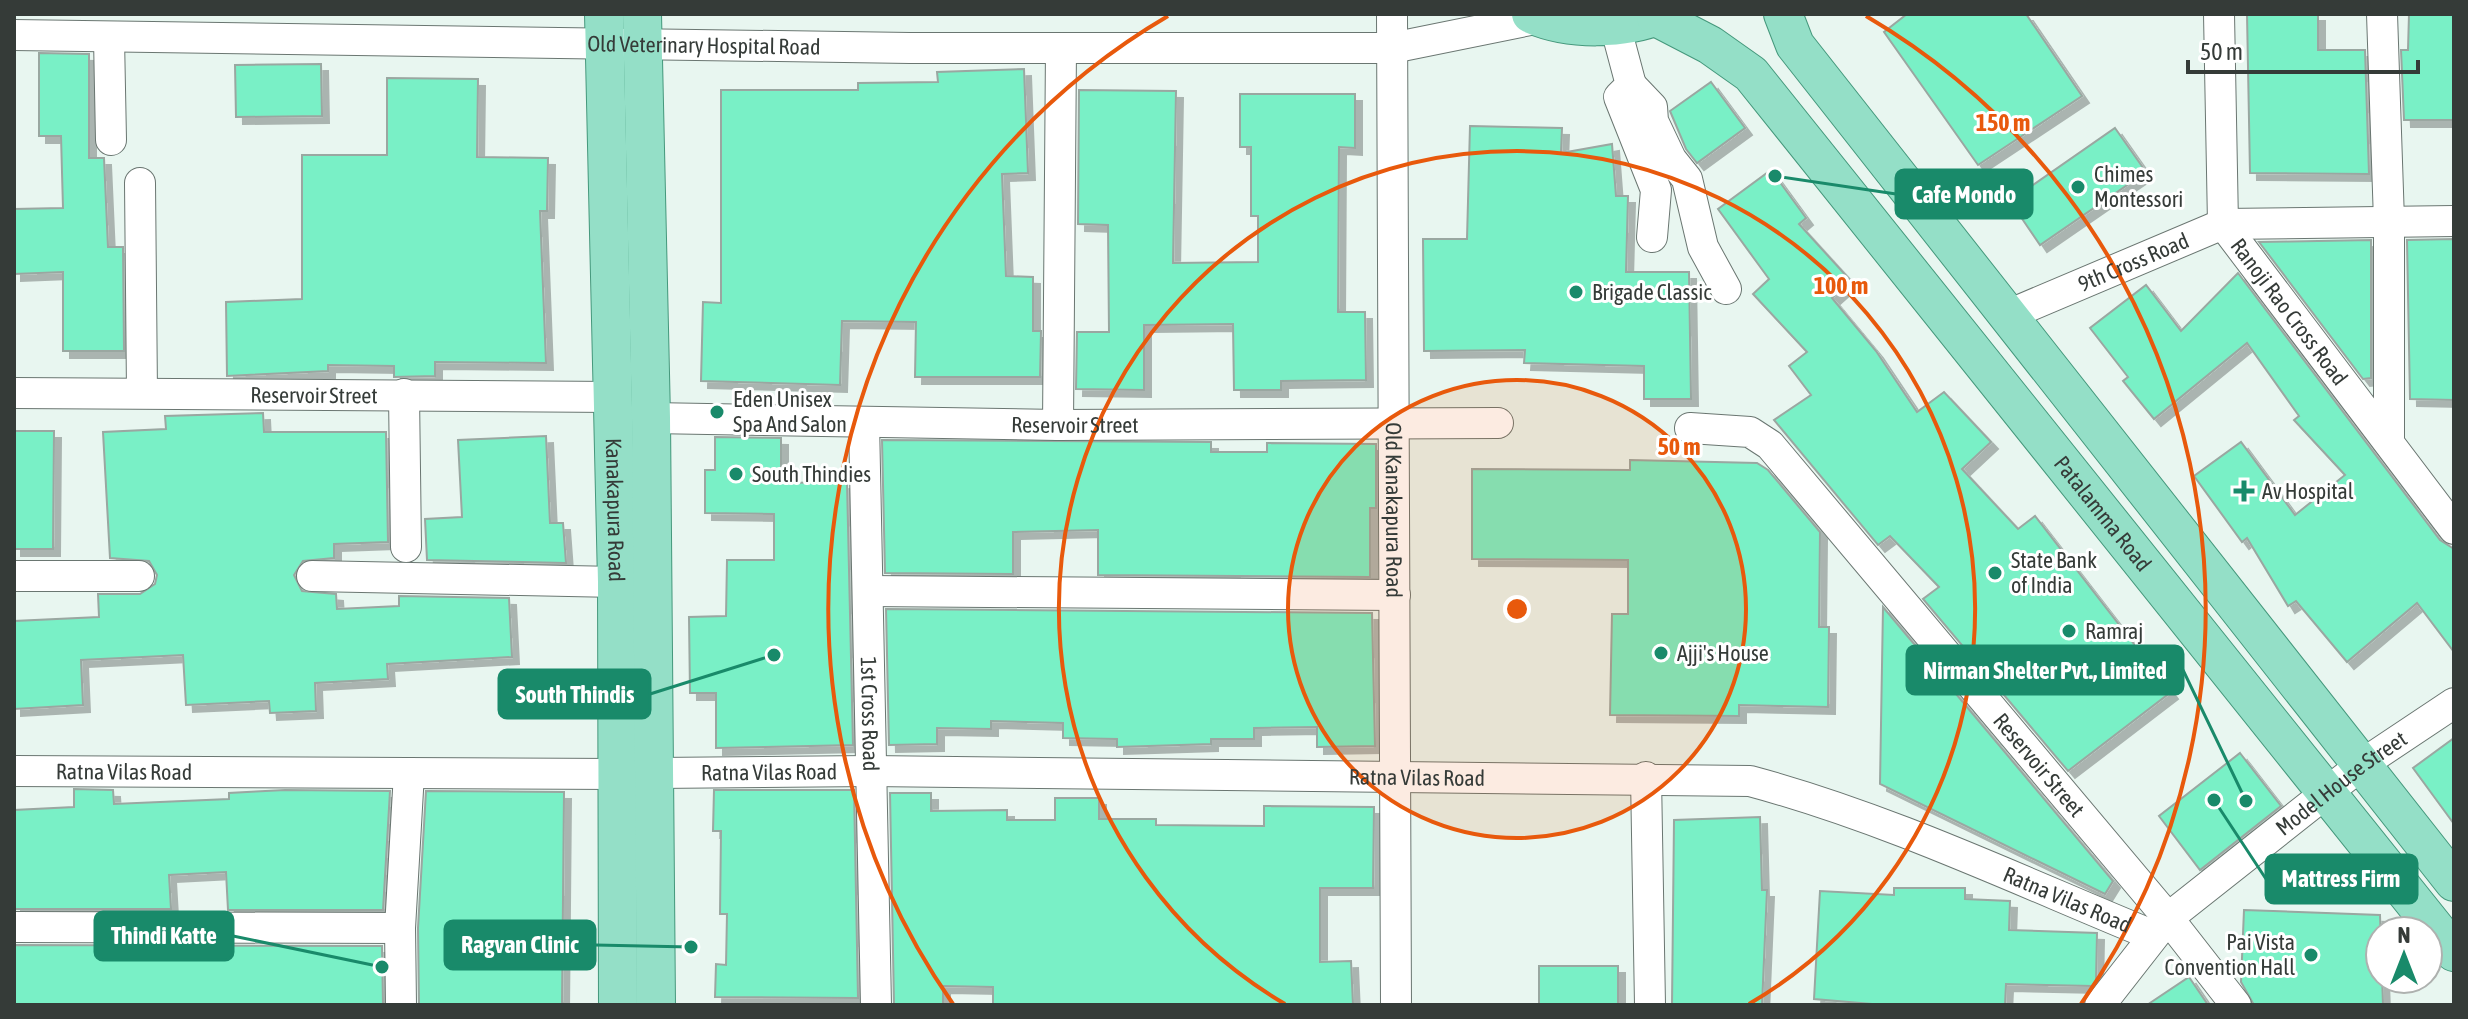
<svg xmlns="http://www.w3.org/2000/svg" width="2468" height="1019" font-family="'Asap Condensed',sans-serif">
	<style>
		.building { fill: #79f0c6; stroke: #9aa7a1; stroke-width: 2; filter: url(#shadow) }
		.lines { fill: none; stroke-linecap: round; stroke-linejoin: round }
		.minor-casing { stroke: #6a7671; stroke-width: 32 }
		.major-casing { stroke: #45987c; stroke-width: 40 }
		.minor { stroke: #fff; stroke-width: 30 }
		.major { stroke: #94dfc7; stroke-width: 38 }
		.ring { fill: none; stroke: #e8590c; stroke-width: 4 }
		.poi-dot { fill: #198a6a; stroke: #fff; stroke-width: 3 }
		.labels { text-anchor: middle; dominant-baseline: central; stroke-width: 6; stroke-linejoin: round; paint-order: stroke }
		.street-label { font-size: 22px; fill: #353b38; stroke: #fff }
		.poi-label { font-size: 22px; fill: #353b38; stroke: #fff; text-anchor: start }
		.centre { fill: #e8590c; stroke: #fff; stroke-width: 4 }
		.ring-label { font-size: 24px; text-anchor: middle; font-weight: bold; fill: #e8590c; stroke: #fff; stroke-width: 6; stroke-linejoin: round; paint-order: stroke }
		.leader { fill: none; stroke: #198a6a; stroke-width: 3 }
		.callout-dot { fill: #198a6a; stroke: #fff; stroke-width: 3 }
		.callout { fill: #198a6a; stroke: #198a6a; stroke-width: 3 }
		.callout-label { font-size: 24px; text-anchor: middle; font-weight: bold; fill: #fff }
	</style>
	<defs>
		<filter id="shadow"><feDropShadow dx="7" dy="7" stdDeviation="0" flood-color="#0004"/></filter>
	</defs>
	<rect width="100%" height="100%" fill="#e8f6f0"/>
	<!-- building -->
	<g class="building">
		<polygon points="1907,14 2026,14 2082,96 1978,165 1884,32"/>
		<polygon points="2247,14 2318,14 2318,50 2365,50 2369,174 2250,173"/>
		<polygon points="2409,14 2454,14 2454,120 2404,120 2401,50 2408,50"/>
		<polygon points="39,53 89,54 89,158 104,158 108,247 123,247 124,351 63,351 63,272 14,274 14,209 63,208 61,136 39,136"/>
		<polygon points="321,64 322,116 236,117 235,65"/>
		<polygon points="1024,69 1028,173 1002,174 1006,276 1033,277 1033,331 1041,331 1040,377 915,377 916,322 842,321 840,385 701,381 703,302 721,303 721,90 858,90 858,83 938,82 937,72"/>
		<polygon points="387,78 478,79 477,157 548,158 547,211 540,211 546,363 435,362 435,376 394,377 394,366 328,365 328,371 227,376 226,302 302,299 302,155 387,155"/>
		<polygon points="1711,82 1745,128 1697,163 1686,149 1670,111"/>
		<polygon points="1079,90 1176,91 1173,263 1258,262 1258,216 1251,216 1251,147 1240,147 1240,94 1355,94 1355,148 1339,147 1338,312 1365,312 1366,380 1281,381 1281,390 1234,390 1233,324 1144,325 1144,390 1076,389 1077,332 1109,332 1108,225 1078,224"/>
		<polygon points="1470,126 1562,128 1561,153 1612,144 1616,196 1628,196 1626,272 1689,272 1691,399 1644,399 1644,366 1524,363 1525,350 1424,351 1423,239 1467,239"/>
		<polygon points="2115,128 2146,172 2040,245 2010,201"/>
		<polygon points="1771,170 1806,218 1799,224 1851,281 1832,298 1876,351 1917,412 1944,392 1991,442 1962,469 2018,529 2035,516 2171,692 2068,771 1923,599 1939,587 1890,536 1878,545 1774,420 1811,395 1789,366 1807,352 1753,294 1769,279 1718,209"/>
		<polygon points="2454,239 2454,400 2410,399 2407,240"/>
		<polygon points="2371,240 2371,378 2363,379 2259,242"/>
		<polygon points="2238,273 2440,540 2454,549 2454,652 2417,603 2347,662 2296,601 2288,606 2247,538 2242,542 2194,476 2241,442 2295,515 2345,475 2294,420 2299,416 2247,343 2154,419 2123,381 2128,377 2090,328 2146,285 2181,331"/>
		<polygon points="263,413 264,432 386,432 388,542 334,544 334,558 303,561 294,575 302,591 336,594 337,609 399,606 399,596 509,598 512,657 387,664 388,679 315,683 316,711 270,713 269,701 186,705 183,655 81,660 83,705 14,709 14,621 99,617 98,594 140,594 155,584 157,575 149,561 110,558 103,432 166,429 165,416"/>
		<polygon points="14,431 54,431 53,549 14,549"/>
		<polygon points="546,436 550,523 563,523 566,563 427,560 425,519 462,517 458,440"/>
		<polygon points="715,437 781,438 781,483 847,482 853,745 716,748 716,693 690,693 689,617 726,616 727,560 774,560 774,514 705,513 705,470 715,470"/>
		<polygon points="882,440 1211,442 1211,452 1267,452 1267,443 1376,444 1376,508 1370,508 1370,577 1098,575 1098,530 1013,532 1013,574 885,573"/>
		<polygon points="1630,460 1757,463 1768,470 1820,532 1819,627 1829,627 1828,707 1739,705 1739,716 1610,715 1612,614 1628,614 1628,560 1472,559 1472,469 1630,470"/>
		<polygon points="1883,607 2113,881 2105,894 1880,784"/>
		<polygon points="886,609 1372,613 1375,746 1317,747 1317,727 1254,728 1254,739 1211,739 1211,744 1117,747 1117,739 1063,738 1063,723 991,721 991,729 937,728 937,744 889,745"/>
		<polygon points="2454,738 2454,824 2413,768"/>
		<polygon points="2240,753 2281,806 2200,870 2159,816"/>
		<polygon points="74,789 113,790 114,804 229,799 229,793 285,790 390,791 383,910 228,910 226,872 169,875 171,909 14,909 14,810 74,807"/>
		<polygon points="714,790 854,790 858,998 715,997 716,964 726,965 727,914 720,914 721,831 713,831"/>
		<polygon points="426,791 564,792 562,1005 419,1005 418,928"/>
		<polygon points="890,793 931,793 931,811 1007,810 1007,820 1055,820 1055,798 1099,798 1099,819 1156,819 1156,825 1264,826 1264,806 1374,807 1373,888 1320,888 1320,962 1351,961 1353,1005 993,1005 993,987 943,986 943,1005 894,1005"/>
		<polygon points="1760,817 1762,890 1767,890 1762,1005 1672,1005 1674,820"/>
		<polygon points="1894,888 1965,888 1965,899 2010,901 2009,930 2097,933 2096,981 2092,986 2006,984 2005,1005 1884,1005 1814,999 1820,891 1894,895"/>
		<polygon points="2244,910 2380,915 2383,1005 2254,1005 2241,982"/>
		<polygon points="14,945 382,946 383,1005 14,1005"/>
		<rect x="1539" y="966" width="79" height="39"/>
		<polygon points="2189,977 2208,1005 2147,1005"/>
	</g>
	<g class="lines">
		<defs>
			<g id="minor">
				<path id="s1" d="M1392 14 1396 1005"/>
				<path id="s2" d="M2219 14 2223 224 2454 529"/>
				<polyline points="2382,14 2389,221 2389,440"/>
				<polyline points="1615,25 1631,85 1619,97 1656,190 1652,237"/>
				<path id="s3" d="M14 35 910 48H1392L1540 18"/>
				<polyline points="109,38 111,140"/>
				<polyline points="1631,85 1652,107 1653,121 1671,159 1687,179 1703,247 1726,289"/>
				<polyline points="140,183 142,393"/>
				<path id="s4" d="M2008 315 2223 224 2454 221"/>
				<path id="s5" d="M14 393 614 397"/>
				<polyline points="404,394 406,547"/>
				<path id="s6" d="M651 418 1058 425 1498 423"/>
				<path id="s7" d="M864 422 876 1005"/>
				<polyline points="1058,425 1061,48"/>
				<path id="s8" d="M1690 428 1750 432 1770 445 2168 918 2236 1005"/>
				<polyline points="14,576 139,576"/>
				<polyline points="312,576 617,582"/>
				<polyline points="868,591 1395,595"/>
				<path id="s9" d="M14 771 619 774"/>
				<path id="s10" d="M655 773 871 771 1750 781C1888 818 2020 881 2152 935"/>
				<polyline points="1646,777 1650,1005"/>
				<polyline points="14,927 400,928"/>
				<polyline points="401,1005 400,928 409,773"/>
				<path id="s11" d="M2100 1005 2168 918 2364 763 2454 703"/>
			</g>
			<g id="major">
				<path id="s12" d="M604 14 617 582 618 1005"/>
				<polyline points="642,14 651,418 656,1005"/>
				<path d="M1531 14C1569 31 1624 30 1662 14"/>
				<polyline points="1783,14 1795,45 2454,882"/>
				<path id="s13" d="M1656 17 1710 45 1751 74 2454 952"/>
			</g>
		</defs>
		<!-- minor casing -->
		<use href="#minor" class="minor-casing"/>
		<!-- major casing -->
		<use href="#major" class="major-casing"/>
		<!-- minor -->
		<use href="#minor" class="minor"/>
		<!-- major -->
		<use href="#major" class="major"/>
	</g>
	<!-- distance rings -->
	<circle cx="1517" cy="609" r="229" fill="#e8590c" fill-opacity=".12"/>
	<g class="ring">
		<circle cx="1517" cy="609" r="229"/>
		<path d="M1285 1004A458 458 0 1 1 1749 1004"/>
		<path d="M953 1004A688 688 0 0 1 1168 16M1866 16A688 688 0 0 1 2081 1004"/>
	</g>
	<!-- markers -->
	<g class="poi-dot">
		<circle cx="2078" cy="187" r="8"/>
		<circle cx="1576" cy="292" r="8"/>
		<circle cx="717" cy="412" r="8"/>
		<circle cx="736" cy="474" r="8"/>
		<path d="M2240 479h8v8h8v8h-8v8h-8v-8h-8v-8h8z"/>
		<circle cx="1995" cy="573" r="8"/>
		<circle cx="2069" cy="631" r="8"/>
		<circle cx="1661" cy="653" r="8"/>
		<circle cx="2311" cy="955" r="8"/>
	</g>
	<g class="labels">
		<!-- street labels -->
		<g class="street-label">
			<text stroke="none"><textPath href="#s3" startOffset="690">Old Veterinary Hospital Road</textPath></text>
			<text stroke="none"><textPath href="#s4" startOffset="136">9th Cross Road</textPath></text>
			<text stroke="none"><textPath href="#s2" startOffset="320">Ranoji Rao Cross Road</textPath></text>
			<text stroke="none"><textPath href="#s5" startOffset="300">Reservoir Street</textPath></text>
			<text stroke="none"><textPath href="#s6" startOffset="424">Reservoir Street</textPath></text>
			<text stroke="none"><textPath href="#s12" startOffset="496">Kanakapura Road</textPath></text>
			<text stroke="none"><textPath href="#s1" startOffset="496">Old Kanakapura Road</textPath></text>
			<text stroke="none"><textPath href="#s13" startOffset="674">Patalamma Road</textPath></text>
			<text stroke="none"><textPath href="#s7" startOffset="292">1st Cross Road</textPath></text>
			<text stroke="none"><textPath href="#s8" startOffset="502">Reservoir Street</textPath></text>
			<text stroke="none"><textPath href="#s9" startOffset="110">Ratna Vilas Road</textPath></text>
			<text stroke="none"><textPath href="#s10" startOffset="114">Ratna Vilas Road</textPath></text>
			<text stroke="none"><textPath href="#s10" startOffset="762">Ratna Vilas Road</textPath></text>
			<text stroke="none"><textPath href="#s11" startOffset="330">Model House Street</textPath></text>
			<text stroke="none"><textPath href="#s10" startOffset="1434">Ratna Vilas Road</textPath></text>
		</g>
		<!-- poi labels -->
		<g class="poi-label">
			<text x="2094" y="174">Chimes<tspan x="2094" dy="25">Montessori</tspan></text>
			<text x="1592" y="292">Brigade Classic</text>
			<text x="733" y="399">Eden Unisex<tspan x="733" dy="25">Spa And Salon</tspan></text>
			<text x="752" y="474">South Thindies</text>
			<text x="2262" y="491">Av Hospital</text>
			<text x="2011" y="560">State Bank<tspan x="2011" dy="25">of India</tspan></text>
			<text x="2085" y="631">Ramraj</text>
			<text x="1677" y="653">Ajji's House</text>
			<text x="2295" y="942" text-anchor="end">Pai Vista<tspan x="2295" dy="25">Convention Hall</tspan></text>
		</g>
	</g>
	<circle cx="1517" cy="609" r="12" class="centre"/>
	<g class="ring-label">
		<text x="2003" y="131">150 m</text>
		<text x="1841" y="294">100 m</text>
		<text x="1679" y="455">50 m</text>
	</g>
	<!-- callouts -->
	<path class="leader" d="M1775 176L1896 194M2246 801L2183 670M774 655L650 694M2214 800L2266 879M382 967L233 936M691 947L595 945"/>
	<g class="callout-dot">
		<circle cx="1775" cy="176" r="8"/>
		<circle cx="2246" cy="801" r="8"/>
		<circle cx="774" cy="655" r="8"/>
		<circle cx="2214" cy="800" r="8"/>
		<circle cx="382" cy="967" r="8"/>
		<circle cx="691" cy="947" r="8"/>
	</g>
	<g class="callout">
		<rect x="1896" y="170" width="136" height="48" rx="8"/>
		<rect x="1907" y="646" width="276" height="48" rx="8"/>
		<rect x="499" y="670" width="151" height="48" rx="8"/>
		<rect x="2266" y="855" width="151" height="48" rx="8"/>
		<rect x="95" y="912" width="138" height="48" rx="8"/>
		<rect x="445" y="921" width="150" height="48" rx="8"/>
	</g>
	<g class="callout-label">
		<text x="1964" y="203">Cafe Mondo</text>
		<text x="2045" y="679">Nirman Shelter Pvt., Limited</text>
		<text x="575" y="703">South Thindis</text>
		<text x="2341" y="887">Mattress Firm</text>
		<text x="164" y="944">Thindi Katte</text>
		<text x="520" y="953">Ragvan Clinic</text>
	</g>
	<!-- border -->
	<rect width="2468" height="1019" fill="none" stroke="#353b38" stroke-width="32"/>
	<!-- north arrow -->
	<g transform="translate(2404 955)"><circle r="38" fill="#ffffff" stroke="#aeb1af" stroke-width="2"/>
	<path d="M0-6L14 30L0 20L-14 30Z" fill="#198a6a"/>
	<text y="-12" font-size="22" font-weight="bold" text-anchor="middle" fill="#353b38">N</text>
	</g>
	<!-- scale -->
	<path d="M2188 60v12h230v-12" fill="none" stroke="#353b38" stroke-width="4"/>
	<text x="2200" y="60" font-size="24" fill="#353b38" stroke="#ffffff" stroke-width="6" paint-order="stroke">50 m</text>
</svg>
